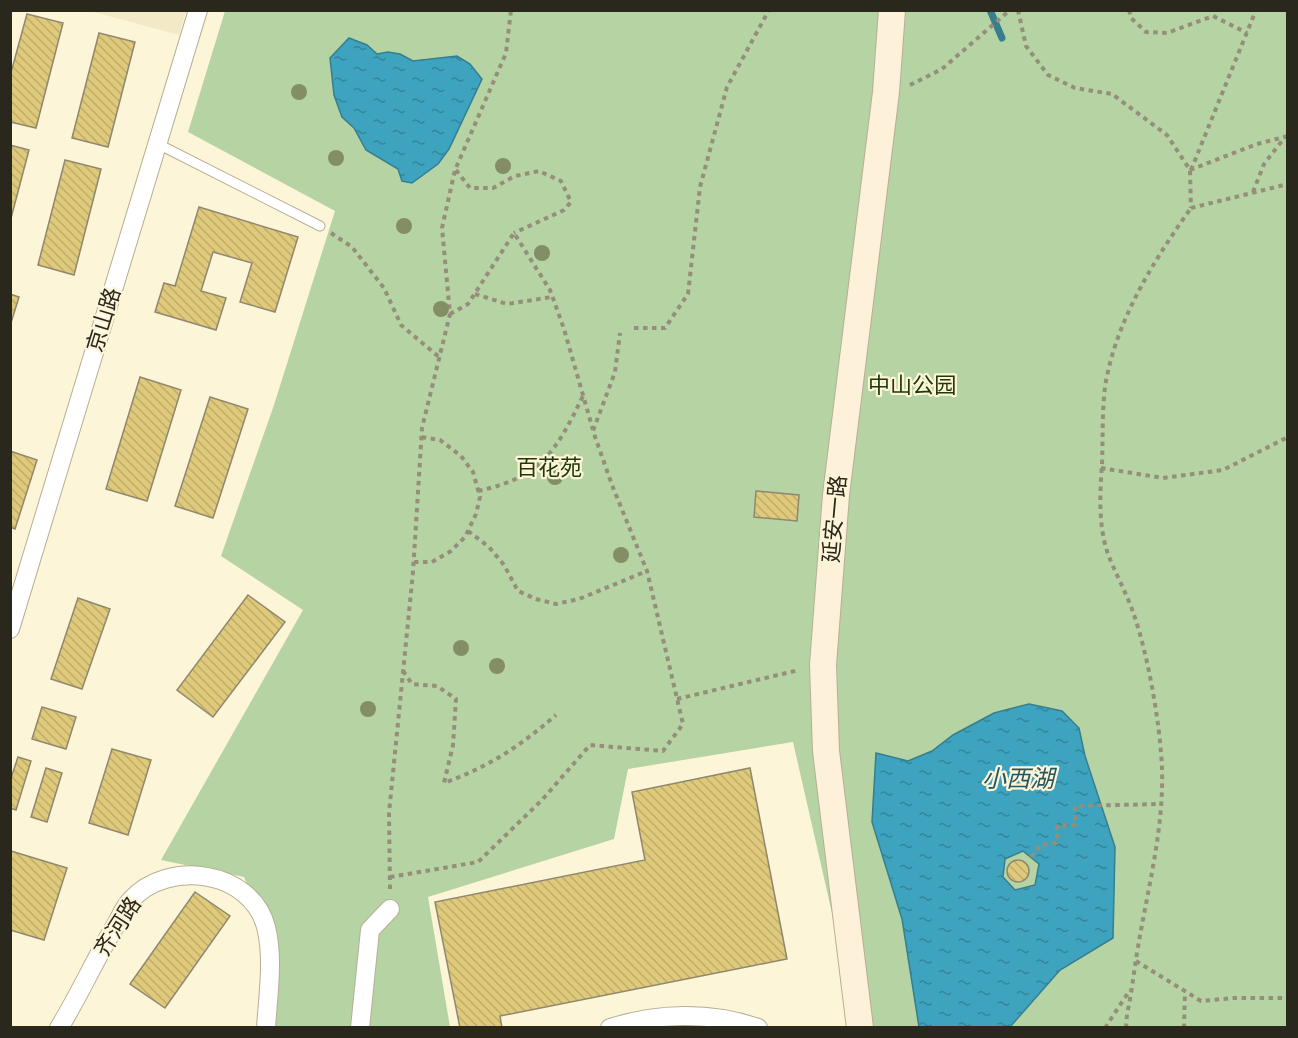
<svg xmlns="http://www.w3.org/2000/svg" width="1298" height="1038" font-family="'Alegreya Sans','Noto Sans SC',sans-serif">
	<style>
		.built { fill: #f3e9c6 }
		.park { fill: #b6d3a3 }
		.water { fill: url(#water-ripples); stroke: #377e8e; stroke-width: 1.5; fill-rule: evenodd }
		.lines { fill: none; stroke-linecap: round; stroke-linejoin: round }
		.stream { stroke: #377e8e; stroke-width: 7 }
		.building { fill: url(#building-back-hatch); stroke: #8f886e; stroke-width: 1.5 }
		.service-casing { stroke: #b6af94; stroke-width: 11 }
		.minor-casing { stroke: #b6af94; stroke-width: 20 }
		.secondary-casing { stroke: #b6af94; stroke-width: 28 }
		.path { stroke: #948e7a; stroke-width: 4; stroke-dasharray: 4.5 4.5; stroke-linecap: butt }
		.service { stroke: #fff; stroke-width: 9 }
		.minor { stroke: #fff; stroke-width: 18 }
		.secondary { stroke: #fdf1da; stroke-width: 26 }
		.tree { fill: #848e66 }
		.labels { text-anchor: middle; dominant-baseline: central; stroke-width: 4.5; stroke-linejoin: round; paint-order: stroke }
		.street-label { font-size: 22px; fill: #2a271c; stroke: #fdf5d8 }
		.park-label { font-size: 22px; fill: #213909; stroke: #fdf5d8 }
		.water-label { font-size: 24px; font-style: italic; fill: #295561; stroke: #fdf5d8 }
	</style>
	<defs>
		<pattern id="water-ripples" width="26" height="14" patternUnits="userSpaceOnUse" patternTransform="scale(1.5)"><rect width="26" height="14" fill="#3da3bf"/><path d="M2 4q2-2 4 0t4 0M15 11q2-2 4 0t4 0" fill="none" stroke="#33859a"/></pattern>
		<pattern id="building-back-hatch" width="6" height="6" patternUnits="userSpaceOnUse" patternTransform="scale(1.5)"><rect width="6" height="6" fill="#dfc97b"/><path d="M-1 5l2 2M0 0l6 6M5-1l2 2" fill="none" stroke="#c0ad6a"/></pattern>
	</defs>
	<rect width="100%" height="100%" fill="#fdf5d8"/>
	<!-- built -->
	<polygon class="built" points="90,11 186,11 179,35"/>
	<!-- park -->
	<polygon class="park" points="225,11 1287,11 1287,1027 858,1027 793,742 628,769 614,839 428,897 450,1027 270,1027 277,961 244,877 161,860 303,610 221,556 274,405 335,211 188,132"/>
	<!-- water -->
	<g class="water">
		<polygon points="349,38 367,45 377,54 388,52 400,54 413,61 457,56 470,64 482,79 449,149 438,164 412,183 402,181 398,169 366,150 354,128 342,117 334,95 330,58"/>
		<path d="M1029 704 1062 711 1079 728 1085 756 1115 847 1113 938 1060 970 1010 1027H919L902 919 872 822 876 753 908 761 932 751 953 735 994 713ZM1023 851 1039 864 1035 885 1015 890 1003 877 1005 859Z"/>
	</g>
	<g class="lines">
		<!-- stream -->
		<polyline class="stream" points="990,10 1002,38"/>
	</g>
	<!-- building -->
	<g class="building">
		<polygon points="27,14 63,23 36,128 10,122 10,76"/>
		<polygon points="99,33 135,42 108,147 72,138"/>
		<polygon points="10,145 29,150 10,222"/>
		<polygon points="65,160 101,169 74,275 38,265"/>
		<polygon points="199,207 298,237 275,312 240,302 252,263 213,252 201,291 226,298 216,330 155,312 164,283 175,286"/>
		<polygon points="10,294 19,297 10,326"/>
		<polygon points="140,377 181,390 147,501 106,489"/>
		<polygon points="210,397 248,409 213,518 175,506"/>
		<polygon points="10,451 37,460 15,529 10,527"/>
		<polygon points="756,491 799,495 797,521 754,517"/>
		<polygon points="248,595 285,622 213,717 177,690"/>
		<polygon points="78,598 110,609 82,689 51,679"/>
		<polygon points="42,707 76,717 66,749 32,739"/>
		<polygon points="112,749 151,760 128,835 89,823"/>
		<polygon points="18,757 31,761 16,810 10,808 10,781"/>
		<polygon points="46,768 62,773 47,822 31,817"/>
		<polygon points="750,768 787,959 500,1016 502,1028 460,1028 435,902 645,860 632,792"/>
		<polygon points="11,851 67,868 44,940 10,930"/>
		<circle cx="1018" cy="871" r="11"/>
		<polygon points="195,892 230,916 165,1008 130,984"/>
	</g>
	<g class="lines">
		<defs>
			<polyline id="service" points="158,144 320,226"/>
			<g id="minor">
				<polyline points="10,629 198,10"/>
				<path d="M59 1028C80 994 96 957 117 923 121 915 125 906 131 900 168 859 251 870 266 927 274 959 268 995 266 1028"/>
				<polyline points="360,1028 370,930 390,909"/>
				<path d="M610 1028C657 1013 710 1011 758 1028"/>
			</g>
			<polyline id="secondary" points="860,1028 826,751 823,665 836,495 886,92 892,10"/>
		</defs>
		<!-- service casing -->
		<use href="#service" class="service-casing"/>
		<!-- minor casing -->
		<use href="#minor" class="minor-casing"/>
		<!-- secondary casing -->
		<use href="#secondary" class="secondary-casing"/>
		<!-- path -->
		<g class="path">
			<polyline points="1018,10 1026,46 1048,75 1075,88 1112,94 1167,135 1190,170 1191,208"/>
			<polyline points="1129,10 1131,18 1146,32 1167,33 1213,16 1247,33"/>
			<polyline points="910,85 942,69 1010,10"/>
			<polyline points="456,170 470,188 493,188 515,176 539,171 561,181 571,202 564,210 514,233"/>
			<polyline points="1190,170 1257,144 1288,136"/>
			<polyline points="1191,170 1256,10"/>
			<polyline points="1253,192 1264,164 1285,137"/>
			<polyline points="1191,208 1288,184"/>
			<polyline points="331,233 352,247 384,288 401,325 439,357"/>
			<polyline points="475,294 507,304 552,297"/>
			<polyline points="450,314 468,304 514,233 550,290 564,329 593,430"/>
			<polyline points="634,328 665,328 688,294 700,187 727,87 769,10"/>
			<polyline points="1101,468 1163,478 1223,470 1288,437"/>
			<path d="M478 491C542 477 556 451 583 396"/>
			<polyline points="468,531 489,547 504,565 518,591 536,599 556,604 579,599 647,571"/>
			<polyline points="414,562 432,562 451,551 465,537 476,514 480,497 473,472 461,456 440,440 421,437"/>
			<path d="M403 671 412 684 437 686 456 699 453 745 444 783C490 766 519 747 556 715"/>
			<polyline points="677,699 799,670"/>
			<polyline points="1031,857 1041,845 1057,843 1057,826 1075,825 1075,806 1160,804"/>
			<polyline points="390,877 478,862 542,800 590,745 663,751 683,724 647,571 612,485 593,431 615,372 620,333"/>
			<polyline points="390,889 389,813 413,572 422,428 450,314 442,228 455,170 506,53 511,10"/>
			<polyline points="1136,961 1201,1001 1234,998 1288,998"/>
			<polyline points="1105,1028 1130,990"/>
			<path d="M1126 1028 1127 1014C1132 992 1134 970 1138 947 1148 888 1164 828 1162 768 1160 723 1148 654 1133 612 1126 592 1115 573 1108 554 1098 526 1100 493 1102 464 1103 438 1102 412 1105 387 1115 322 1154 260 1191 208"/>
			<polyline points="1184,1028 1185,992"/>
		</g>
		<!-- service -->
		<use href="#service" class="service"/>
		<!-- minor -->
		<use href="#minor" class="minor"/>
		<!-- secondary -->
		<use href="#secondary" class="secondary"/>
	</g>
	<!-- trees -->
	<g class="tree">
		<circle cx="299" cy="92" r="8"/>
		<circle cx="336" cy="158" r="8"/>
		<circle cx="503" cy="166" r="8"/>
		<circle cx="404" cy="226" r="8"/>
		<circle cx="542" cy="253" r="8"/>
		<circle cx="441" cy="309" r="8"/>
		<circle cx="555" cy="477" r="8"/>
		<circle cx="621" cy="555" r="8"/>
		<circle cx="461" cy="648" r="8"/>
		<circle cx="497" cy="666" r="8"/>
		<circle cx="368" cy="709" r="8"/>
	</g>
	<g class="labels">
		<!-- street labels -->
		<g class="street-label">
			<text transform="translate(104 320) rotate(-73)">京山路</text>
			<text transform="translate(835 519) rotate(-85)">延安一路</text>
			<text transform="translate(118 927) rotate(-57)">齐河路</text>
		</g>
		<!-- park labels -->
		<g class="park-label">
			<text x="912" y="386">中山公园</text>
			<text x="549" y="468">百花苑</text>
		</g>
		<!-- water labels -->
		<g class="water-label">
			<text x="1018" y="780">小西湖</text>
		</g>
	</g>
	<!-- border -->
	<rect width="1298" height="1038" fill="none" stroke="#2a271c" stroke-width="24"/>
</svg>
